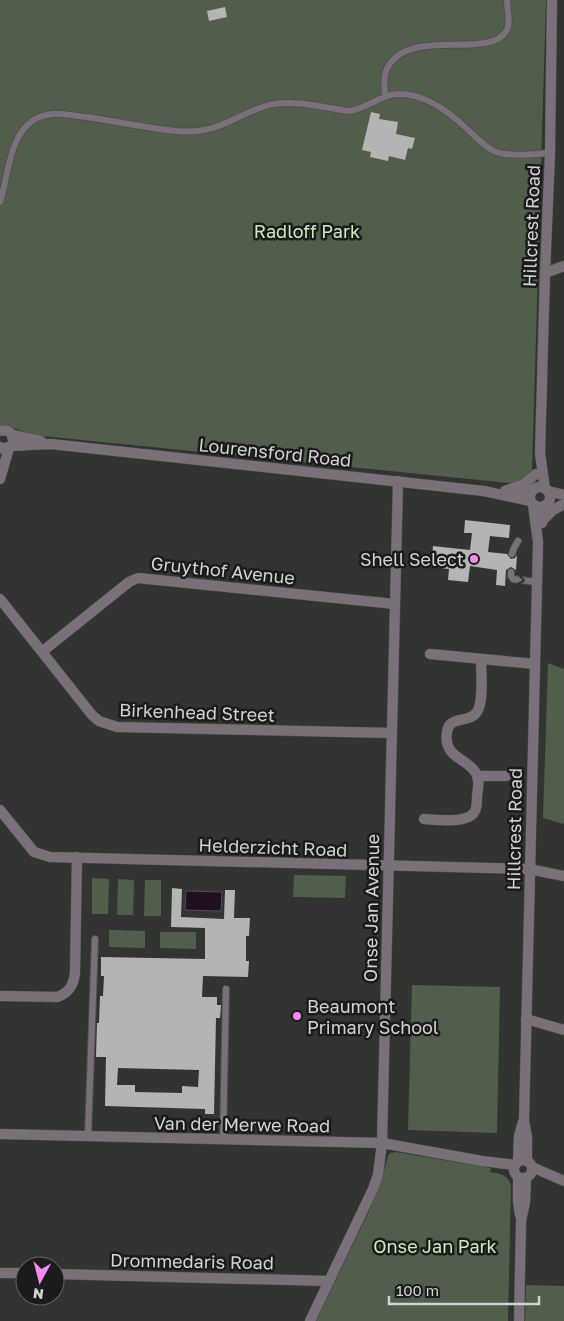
<svg xmlns="http://www.w3.org/2000/svg" width="564" height="1321" font-family="'Golos Text',sans-serif">
	<style>
		.green { fill: #505e4b }
		.water { fill: #200f1f; stroke: #554a55 }
		.building { fill: #b2b5b1; fill-rule: evenodd }
		.lines { fill: none; stroke-linecap: round; stroke-linejoin: round }
		.service-casing { stroke: #4e514e; stroke-width: 8 }
		.minor-casing { stroke: #4e514e; stroke-width: 11 }
		.tertiary-casing { stroke: #4e514e; stroke-width: 11 }
		.service { stroke: #7a7079; stroke-width: 6 }
		.minor { stroke: #7a7079; stroke-width: 10 }
		.tertiary { stroke: #7a7079; stroke-width: 10 }
		.oneway { stroke: #323032 }
		.poi-dot { fill: #f689ed; stroke: #1a1b1a; stroke-width: 2 }
		.labels { text-anchor: middle; dominant-baseline: central; stroke-width: 5; stroke-linejoin: round; paint-order: stroke }
		.street-label { font-size: 18px; fill: #d2d4d2; stroke: #1a1b1a }
		.park-label { font-size: 18px; fill: #caecbf; stroke: #1a1b1a }
		.poi-label { font-size: 18px; fill: #d2d4d2; stroke: #1a1b1a; text-anchor: end }
	</style>
	<rect width="100%" height="100%" fill="#313431"/>
	<!-- green -->
	<g class="green">
		<path d="M0 0H546L532 471C527 480 518 483 509 483L32 435 5 425 0 426Z"/>
		<polygon points="548,663 564,669 564,824 543,818"/>
		<polygon points="294,875 346,876 345,898 293,897"/>
		<polygon points="92,878 109,879 108,914 92,914"/>
		<polygon points="118,879 134,880 133,915 117,915"/>
		<polygon points="145,880 161,880 161,916 144,916"/>
		<polygon points="109,930 145,931 145,948 109,947"/>
		<polygon points="160,932 196,932 196,949 160,948"/>
		<polygon points="412,985 500,987 497,1133 408,1130"/>
		<path d="M396 1152 491 1168 490 1172C501 1174 508 1175 511 1186L508 1321H316L369 1211 381 1182 388 1156 390 1153Z"/>
		<polygon points="526,1285 564,1286 564,1321 525,1321"/>
	</g>
	<!-- water -->
	<polygon class="water" points="186,891 222,892 221,911 185,910"/>
	<!-- building -->
	<g class="building">
		<polygon points="225,7 227,17 209,21 207,11"/>
		<polygon points="371,112 380,114 379,119 398,122 396,134 415,138 412,149 408,148 405,160 389,156 388,161 370,157 371,152 362,150"/>
		<polygon points="465,520 510,525 509,538 490,536 488,552 507,554 511,559 515,558 517,555 516,570 511,567 506,570 505,586 496,585 497,570 470,566 468,582 448,580 449,569 431,567 433,546 470,550 472,533 464,533"/>
		<path d="M172 888 182 889 181 917 224 919 225 890H235L234 918H250L249 936H246V961H249L248 977 203 976 202 997H217V1005H221L220 1018H216L214 1114H205V1109L105 1106 106 1057H96L97 1023H99L100 996H103L104 976H101V957L205 959V928L171 927ZM118 1068 199 1070 198 1087 182 1086V1093L135 1092V1085H117Z"/>
	</g>
	<g class="lines">
		<defs>
			<g id="service">
				<path d="M385 97C385 89 383 78 386 71 405 24 490 62 507 30 511 23 507 8 507 0"/>
				<path d="M0 202C8 178 9 138 31 122 37 117 44 115 52 114 63 113 75 116 86 117 116 121 146 128 176 131 218 135 231 117 266 106 289 98 325 108 349 111 367 109 381 94 399 94 426 94 451 113 469 131 477 138 486 148 496 152 512 157 533 154 550 153"/>
				<polyline points="512,554 514,548 518,541"/>
				<polyline points="511,572 511,576 513,579 537,582"/>
				<polyline points="88,1136 95,939"/>
				<polyline points="223,1139 226,989"/>
			</g>
			<g id="minor">
				<polyline points="545,273 550,153 552,0"/>
				<path d="M0 431C8 429 12 432 13 440"/>
				<polyline points="12,435 41,441"/>
				<polyline points="0,447 3,449 11,446 51,444 484,491 530,501"/>
				<polyline points="0,479 9,448"/>
				<polyline points="508,491 533,490"/>
				<polyline points="542,523 546,505"/>
				<polyline points="0,599 92,715 99,721 117,727 392,733"/>
				<polyline points="43,651 129,582 138,578 395,604"/>
				<polyline points="430,654 535,664"/>
				<polyline points="477,776 506,776"/>
				<polyline points="0,810 34,852 50,857 529,869 564,876"/>
				<path d="M424 819C437 820 469 824 475 811 477 807 477 801 477 796 478 789 480 780 476 773 466 757 443 758 447 732 449 715 469 724 477 712 484 701 481 672 481 659"/>
				<path d="M0 996 57 997C69 993 74 985 75 972L77 857"/>
				<polyline points="526,1019 564,1030"/>
				<polyline points="0,1134 382,1143 482,1161 515,1165"/>
				<circle cx="523" cy="1169" r="9"/>
				<polyline points="527,1161 527,1137 524,1121 538,542 533,505"/>
				<polyline points="518,1162 519,1136 523,1122"/>
				<polyline points="532,1167 564,1181"/>
				<polyline points="518,1177 518,1201 520,1215"/>
				<polyline points="0,1273 25,1273"/>
				<polyline points="55,1274 329,1281"/>
				<polyline points="310,1321 373,1189 378,1175 382,1143 398,481"/>
				<polyline points="519,1321 521,1221 525,1202 526,1178"/>
			</g>
			<g id="tertiary">
				<circle cx="540" cy="497" r="10"/>
				<polyline points="545,489 540,453 545,273 564,266"/>
				<polyline points="505,491 524,484 536,474"/>
				<polyline points="548,491 564,495"/>
				<polyline points="543,520 553,510 564,504"/>
			</g>
		</defs>
		<!-- service casing -->
		<use href="#service" class="service-casing"/>
		<!-- minor casing -->
		<use href="#minor" class="minor-casing"/>
		<!-- tertiary casing -->
		<use href="#tertiary" class="tertiary-casing"/>
		<!-- service -->
		<use href="#service" class="service"/>
		<!-- minor -->
		<use href="#minor" class="minor"/>
		<!-- tertiary -->
		<use href="#tertiary" class="tertiary"/>
	</g>
	<!-- one-way arrows -->
	<defs><path id="oneway-chevron" d="M-2-3.5L2.5 0L-2 3.5" fill="none" stroke-width="1.6" stroke-linecap="round" stroke-linejoin="round" transform="scale(1.25)"/></defs>
	<use class="oneway" href="#oneway-chevron" transform="translate(521 580) rotate(10)"/>
	<!-- markers -->
	<g class="poi-dot">
		<circle cx="474" cy="559" r="5"/>
		<circle cx="297" cy="1016" r="5"/>
	</g>
	<g class="labels">
		<!-- street labels -->
		<g class="street-label">
			<text transform="translate(531 226) rotate(-88)">Hillcrest Road</text>
			<text transform="translate(275 452) rotate(6)">Lourensford Road</text>
			<text transform="translate(223 570) rotate(6)">Gruythof Avenue</text>
			<text transform="translate(197 712) rotate(2)">Birkenhead Street</text>
			<text transform="translate(514 829) rotate(-89)">Hillcrest Road</text>
			<text transform="translate(273 847) rotate(2)">Helderzicht Road</text>
			<text transform="translate(371 908) rotate(-89)">Onse Jan Avenue</text>
			<text transform="translate(242 1124) rotate(1)">Van der Merwe Road</text>
			<text transform="translate(192 1261) rotate(1)">Drommedaris Road</text>
		</g>
		<!-- park labels -->
		<g class="park-label">
			<text x="307" y="231">Radloff Park</text>
			<text x="435" y="1246">Onse Jan Park</text>
		</g>
		<!-- poi labels -->
		<g class="poi-label">
			<text x="464" y="559">Shell Select</text>
			<text x="307" y="1006" text-anchor="start">Beaumont<tspan x="307" dy="21">Primary School</tspan></text>
		</g>
	</g>
	<!-- north arrow -->
	<g transform="translate(40 1281) rotate(187)"><circle r="24" fill="#1a1b1a" stroke="#646564"/>
	<path d="M0-4L9 19L0 12L-9 19Z" fill="#f689ed"/>
	<text y="-8" font-size="14" font-weight="bold" text-anchor="middle" fill="#d2d4d2">N</text>
	</g>
	<!-- scale -->
	<path d="M389 1296v8h150v-8" fill="none" stroke="#d2d4d2" stroke-width="2.5"/>
	<text x="396" y="1296" font-size="15" fill="#d2d4d2" stroke="#1a1b1a" stroke-width="4" paint-order="stroke">100 m</text>
</svg>
